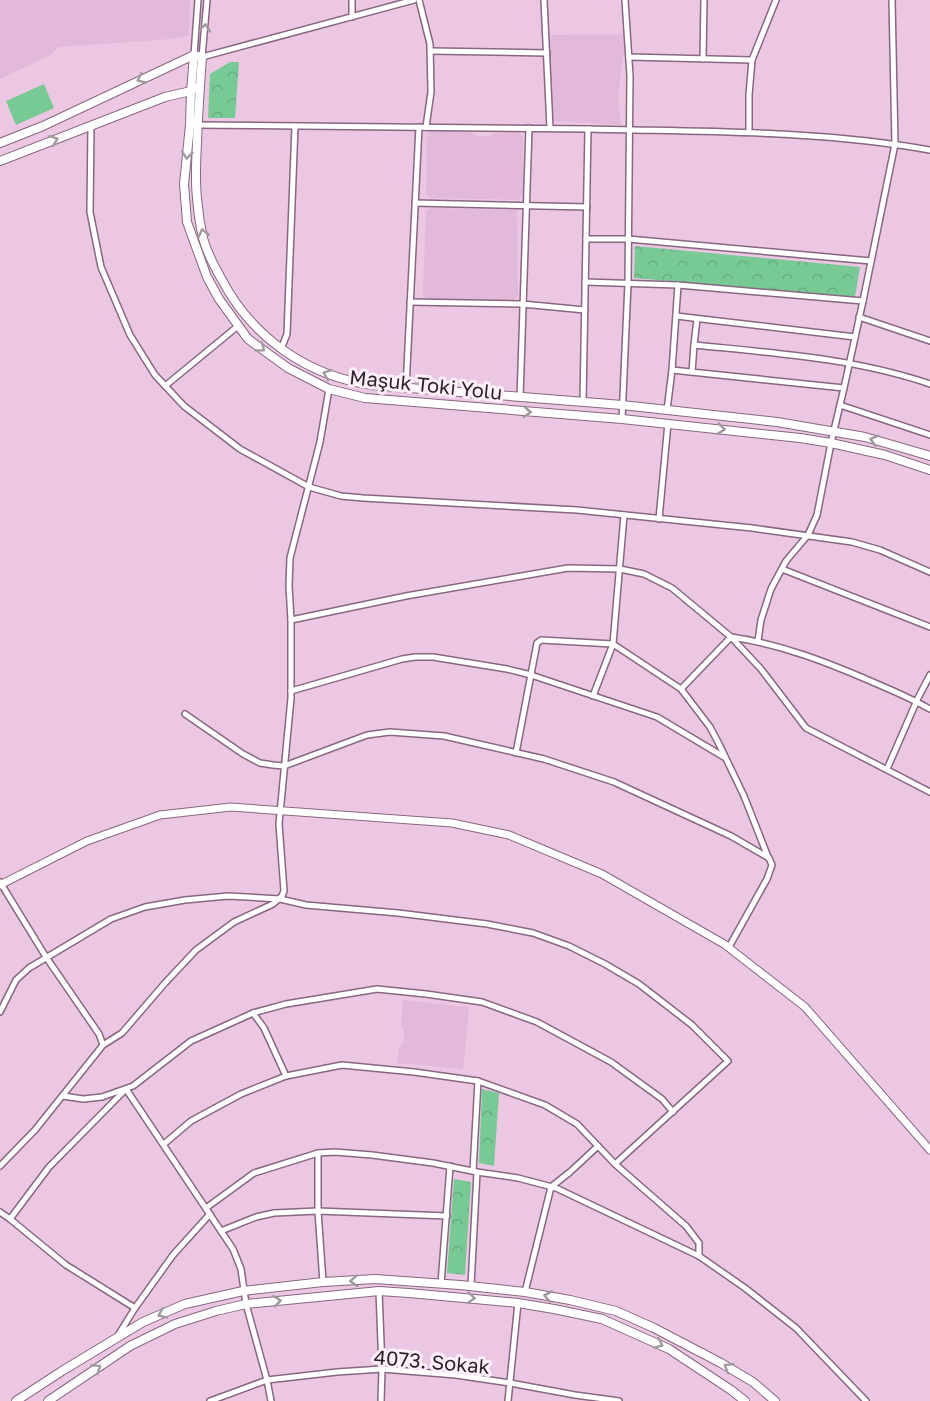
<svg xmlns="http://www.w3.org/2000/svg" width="930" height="1401" font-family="'Golos Text',sans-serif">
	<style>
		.built { fill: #e3b9d9 }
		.park { fill: url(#park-crowns) }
		.pitch { fill: #78ca94 }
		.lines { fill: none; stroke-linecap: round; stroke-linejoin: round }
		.minor-casing { stroke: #876781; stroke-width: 8 }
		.tertiary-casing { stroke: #876781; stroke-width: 9 }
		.secondary-casing { stroke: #876781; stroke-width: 10 }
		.minor { stroke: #fff; stroke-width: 5 }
		.tertiary { stroke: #fff; stroke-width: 7 }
		.secondary { stroke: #fff; stroke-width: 8 }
		.oneway { stroke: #a09a9f }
		.labels { text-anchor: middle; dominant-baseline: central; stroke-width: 6; stroke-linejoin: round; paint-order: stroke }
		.street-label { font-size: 20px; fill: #2c1f29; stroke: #fff0fb }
	</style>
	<defs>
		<pattern id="park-crowns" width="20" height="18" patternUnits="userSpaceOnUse" patternTransform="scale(1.5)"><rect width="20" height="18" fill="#78ca94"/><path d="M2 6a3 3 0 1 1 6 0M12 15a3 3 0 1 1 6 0" fill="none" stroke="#68ad80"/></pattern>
	</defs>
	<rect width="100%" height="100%" fill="#ecc7e4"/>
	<!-- built -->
	<g class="built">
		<polygon points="0,0 190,0 189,36 171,39 59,47 50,55 0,79"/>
		<polygon points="626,34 618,96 621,125 551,121 550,35"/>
		<polygon points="431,130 470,131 476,136 490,136 494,133 517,132 523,136 523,194 518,200 431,198 426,194 427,134"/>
		<polygon points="431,208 517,210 518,297 512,301 427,300 423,294 426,210"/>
		<polygon points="403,1000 469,1007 463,1069 397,1063 399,1047 404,1043 404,1029 401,1025"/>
	</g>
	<!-- park -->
	<g class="park">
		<polygon points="230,62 239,62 235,118 208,118 210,74"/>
		<polygon points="635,246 860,267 855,297 634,278"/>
		<polygon points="482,1089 499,1093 494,1166 479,1163"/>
		<polygon points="454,1179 471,1182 465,1275 447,1273"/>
	</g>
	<!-- pitch -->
	<polygon class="pitch" points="44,84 54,108 16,125 6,101"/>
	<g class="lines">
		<defs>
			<g id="minor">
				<polyline points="207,0 202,57 414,0"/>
				<polyline points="352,0 352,17"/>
				<polyline points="419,0 430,44 431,92 426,127"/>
				<polyline points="544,0 550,128"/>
				<polyline points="430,51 547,53"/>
				<polyline points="194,55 198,0"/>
				<polyline points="629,57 752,60"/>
				<polyline points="703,59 704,0"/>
				<path d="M195 125C326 126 458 127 590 129 703 132 818 130 930 150"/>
				<polyline points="91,126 90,212 101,267 130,335 155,375 184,406 240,449 309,487 341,496 363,498 577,510 752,528 852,542 880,550 930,572"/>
				<polyline points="749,132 749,95 752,60 776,0"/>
				<polyline points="415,203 587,207"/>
				<polyline points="586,239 628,239 871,261"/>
				<polyline points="585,282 678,285 863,301"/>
				<polyline points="410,302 522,304 585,310"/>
				<polyline points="676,316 855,337"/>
				<polyline points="859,317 930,341"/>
				<path d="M697 319 694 345C774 353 854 358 930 384"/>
				<polyline points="281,349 287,334 295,126"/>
				<polyline points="672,370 844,388"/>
				<polyline points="692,372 694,345"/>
				<polyline points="165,386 238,326"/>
				<polyline points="406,388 419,127"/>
				<polyline points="520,398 529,128"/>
				<polyline points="583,402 588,129"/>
				<polyline points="840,405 930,435"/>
				<polyline points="667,410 672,370 678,285"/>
				<polyline points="622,419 628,283 630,76 625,0"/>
				<polyline points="659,519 668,423"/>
				<polyline points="782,569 930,627"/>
				<polyline points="291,620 406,596 568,568 620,569 644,574 672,588 731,637 761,669 806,728 930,792"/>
				<polyline points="758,641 761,620 771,589 786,561 808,535 817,515 831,443 844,388 863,301 895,144 892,0"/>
				<path d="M681 689 731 637C781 644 829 663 875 683 894 691 912 699 930 709"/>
				<polyline points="291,691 402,659 415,657 433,657 507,669 531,675 657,717 724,757"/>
				<polyline points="593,696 613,644 624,515"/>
				<polyline points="185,714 243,754 260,763 273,765 284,766 367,735 390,732 444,736 544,759 614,782 731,836 769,858 772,865 767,879 729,947"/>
				<polyline points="516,753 537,643 541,640 613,644 681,689 710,727 719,744 744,796 768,857"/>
				<polyline points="887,769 918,698 930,675"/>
				<polyline points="0,882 46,957 99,1034 103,1045"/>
				<polyline points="0,1012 16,980 29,968 111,919 145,907 185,900 228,896 280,899 306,905 398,913 487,924 533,933 569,946 605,964 639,984 692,1025 728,1061 615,1164"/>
				<polyline points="253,1013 264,1028 286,1076"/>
				<polyline points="63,1096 83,1099 102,1097 133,1086 191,1041 253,1013 286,1004 377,989 426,994 482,1002 537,1022 611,1062 662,1099 673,1112"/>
				<polyline points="164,1144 191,1121 241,1094 286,1076 342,1065 414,1072 478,1081 545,1105 577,1124 615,1164 686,1226 699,1243 699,1256"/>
				<polyline points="318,1153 318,1211 323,1282"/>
				<polyline points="0,1166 35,1130 103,1045 122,1033 165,983 196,950 234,922 273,904 282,896 284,891 279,824 291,698 291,620 289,586 290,558 320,442 329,389"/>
				<polyline points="473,1171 478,1081"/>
				<polyline points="206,1208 254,1173 318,1153 335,1152 372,1155 433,1163 477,1172 518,1178 556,1188 699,1256 745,1288 796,1328 866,1401"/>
				<polyline points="0,1212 10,1219 49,1167 126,1089 233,1249 241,1269 246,1304 267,1380 271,1401"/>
				<polyline points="10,1219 66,1265 135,1308"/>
				<polyline points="221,1231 256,1217 274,1213 318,1211 447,1216"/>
				<polyline points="441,1284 450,1166"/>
				<polyline points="471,1286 477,1172"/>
				<polyline points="379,1291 382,1369 381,1401"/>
				<polyline points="525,1292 551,1187 570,1172 598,1146"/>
				<polyline points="117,1337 135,1308 173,1255 210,1214"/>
				<polyline points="210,1401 267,1380 337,1372 382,1369 456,1375 510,1383 575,1395 619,1401"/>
				<polyline points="508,1401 518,1303"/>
			</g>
			<polyline id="tertiary" points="0,885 87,841 160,815 231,807 452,823 509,835 602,874 724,944 805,1007 930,1150"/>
			<g id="secondary">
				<polyline points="194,55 191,91 190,125 184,184 187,222 207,277 219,299 248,339 288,368 329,389 365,398 622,419 800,438 831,443 885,455 930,470"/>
				<path d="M194 55 202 57C200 85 198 114 197 143 196 161 195 180 197 198 198 211 200 225 203 238 207 253 214 266 222 280 252 337 307 376 372 385L622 405 777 422 865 437 930 456"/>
				<polyline points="0,143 43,126 194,55"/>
				<polyline points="0,161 165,97 191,91 195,88"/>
				<polyline points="16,1401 62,1371 143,1322 185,1304 243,1291 323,1282 375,1279 460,1285 525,1292 570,1300 616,1311 654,1328 721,1363 753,1382 775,1401"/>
				<polyline points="48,1401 130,1346 175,1324 216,1311 246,1304 379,1291 409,1293 518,1303 554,1309 602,1319 669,1349 731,1390 745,1401"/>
			</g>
		</defs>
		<!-- minor casing -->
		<use href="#minor" class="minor-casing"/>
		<!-- tertiary casing -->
		<use href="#tertiary" class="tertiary-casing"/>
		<!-- secondary casing -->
		<use href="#secondary" class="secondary-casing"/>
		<!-- minor -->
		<use href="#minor" class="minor"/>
		<!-- tertiary -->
		<use href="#tertiary" class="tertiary"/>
		<!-- secondary -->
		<use href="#secondary" class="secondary"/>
	</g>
	<!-- one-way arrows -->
	<defs><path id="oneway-chevron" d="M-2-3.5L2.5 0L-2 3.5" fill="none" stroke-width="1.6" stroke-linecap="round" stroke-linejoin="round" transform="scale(1.5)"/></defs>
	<g class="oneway">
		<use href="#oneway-chevron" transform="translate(205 28) rotate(-85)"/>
		<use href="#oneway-chevron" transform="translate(141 79) rotate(155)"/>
		<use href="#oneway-chevron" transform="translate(54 140) rotate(-21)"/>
		<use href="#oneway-chevron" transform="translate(187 155) rotate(96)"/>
		<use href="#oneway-chevron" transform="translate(203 233) rotate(-103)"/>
		<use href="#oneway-chevron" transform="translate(261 348) rotate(36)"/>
		<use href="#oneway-chevron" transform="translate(327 374) rotate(-159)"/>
		<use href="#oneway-chevron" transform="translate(527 412) rotate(4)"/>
		<use href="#oneway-chevron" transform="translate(721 429) rotate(7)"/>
		<use href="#oneway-chevron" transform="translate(874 440) rotate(-165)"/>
		<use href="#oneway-chevron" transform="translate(354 1281) rotate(177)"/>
		<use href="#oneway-chevron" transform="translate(548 1296) rotate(-170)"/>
		<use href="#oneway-chevron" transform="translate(471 1298) rotate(5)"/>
		<use href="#oneway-chevron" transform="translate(277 1301) rotate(-6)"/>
		<use href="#oneway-chevron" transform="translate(162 1314) rotate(157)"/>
		<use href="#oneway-chevron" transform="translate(659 1344) rotate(24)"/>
		<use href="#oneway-chevron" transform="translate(728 1367) rotate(-149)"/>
		<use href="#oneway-chevron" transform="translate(97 1368) rotate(-34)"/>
	</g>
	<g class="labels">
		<!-- street labels -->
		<g class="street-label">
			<text transform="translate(426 384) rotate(6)">Maşuk Toki Yolu</text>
			<text transform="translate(432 1361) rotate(5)">4073. Sokak</text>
		</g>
	</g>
</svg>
